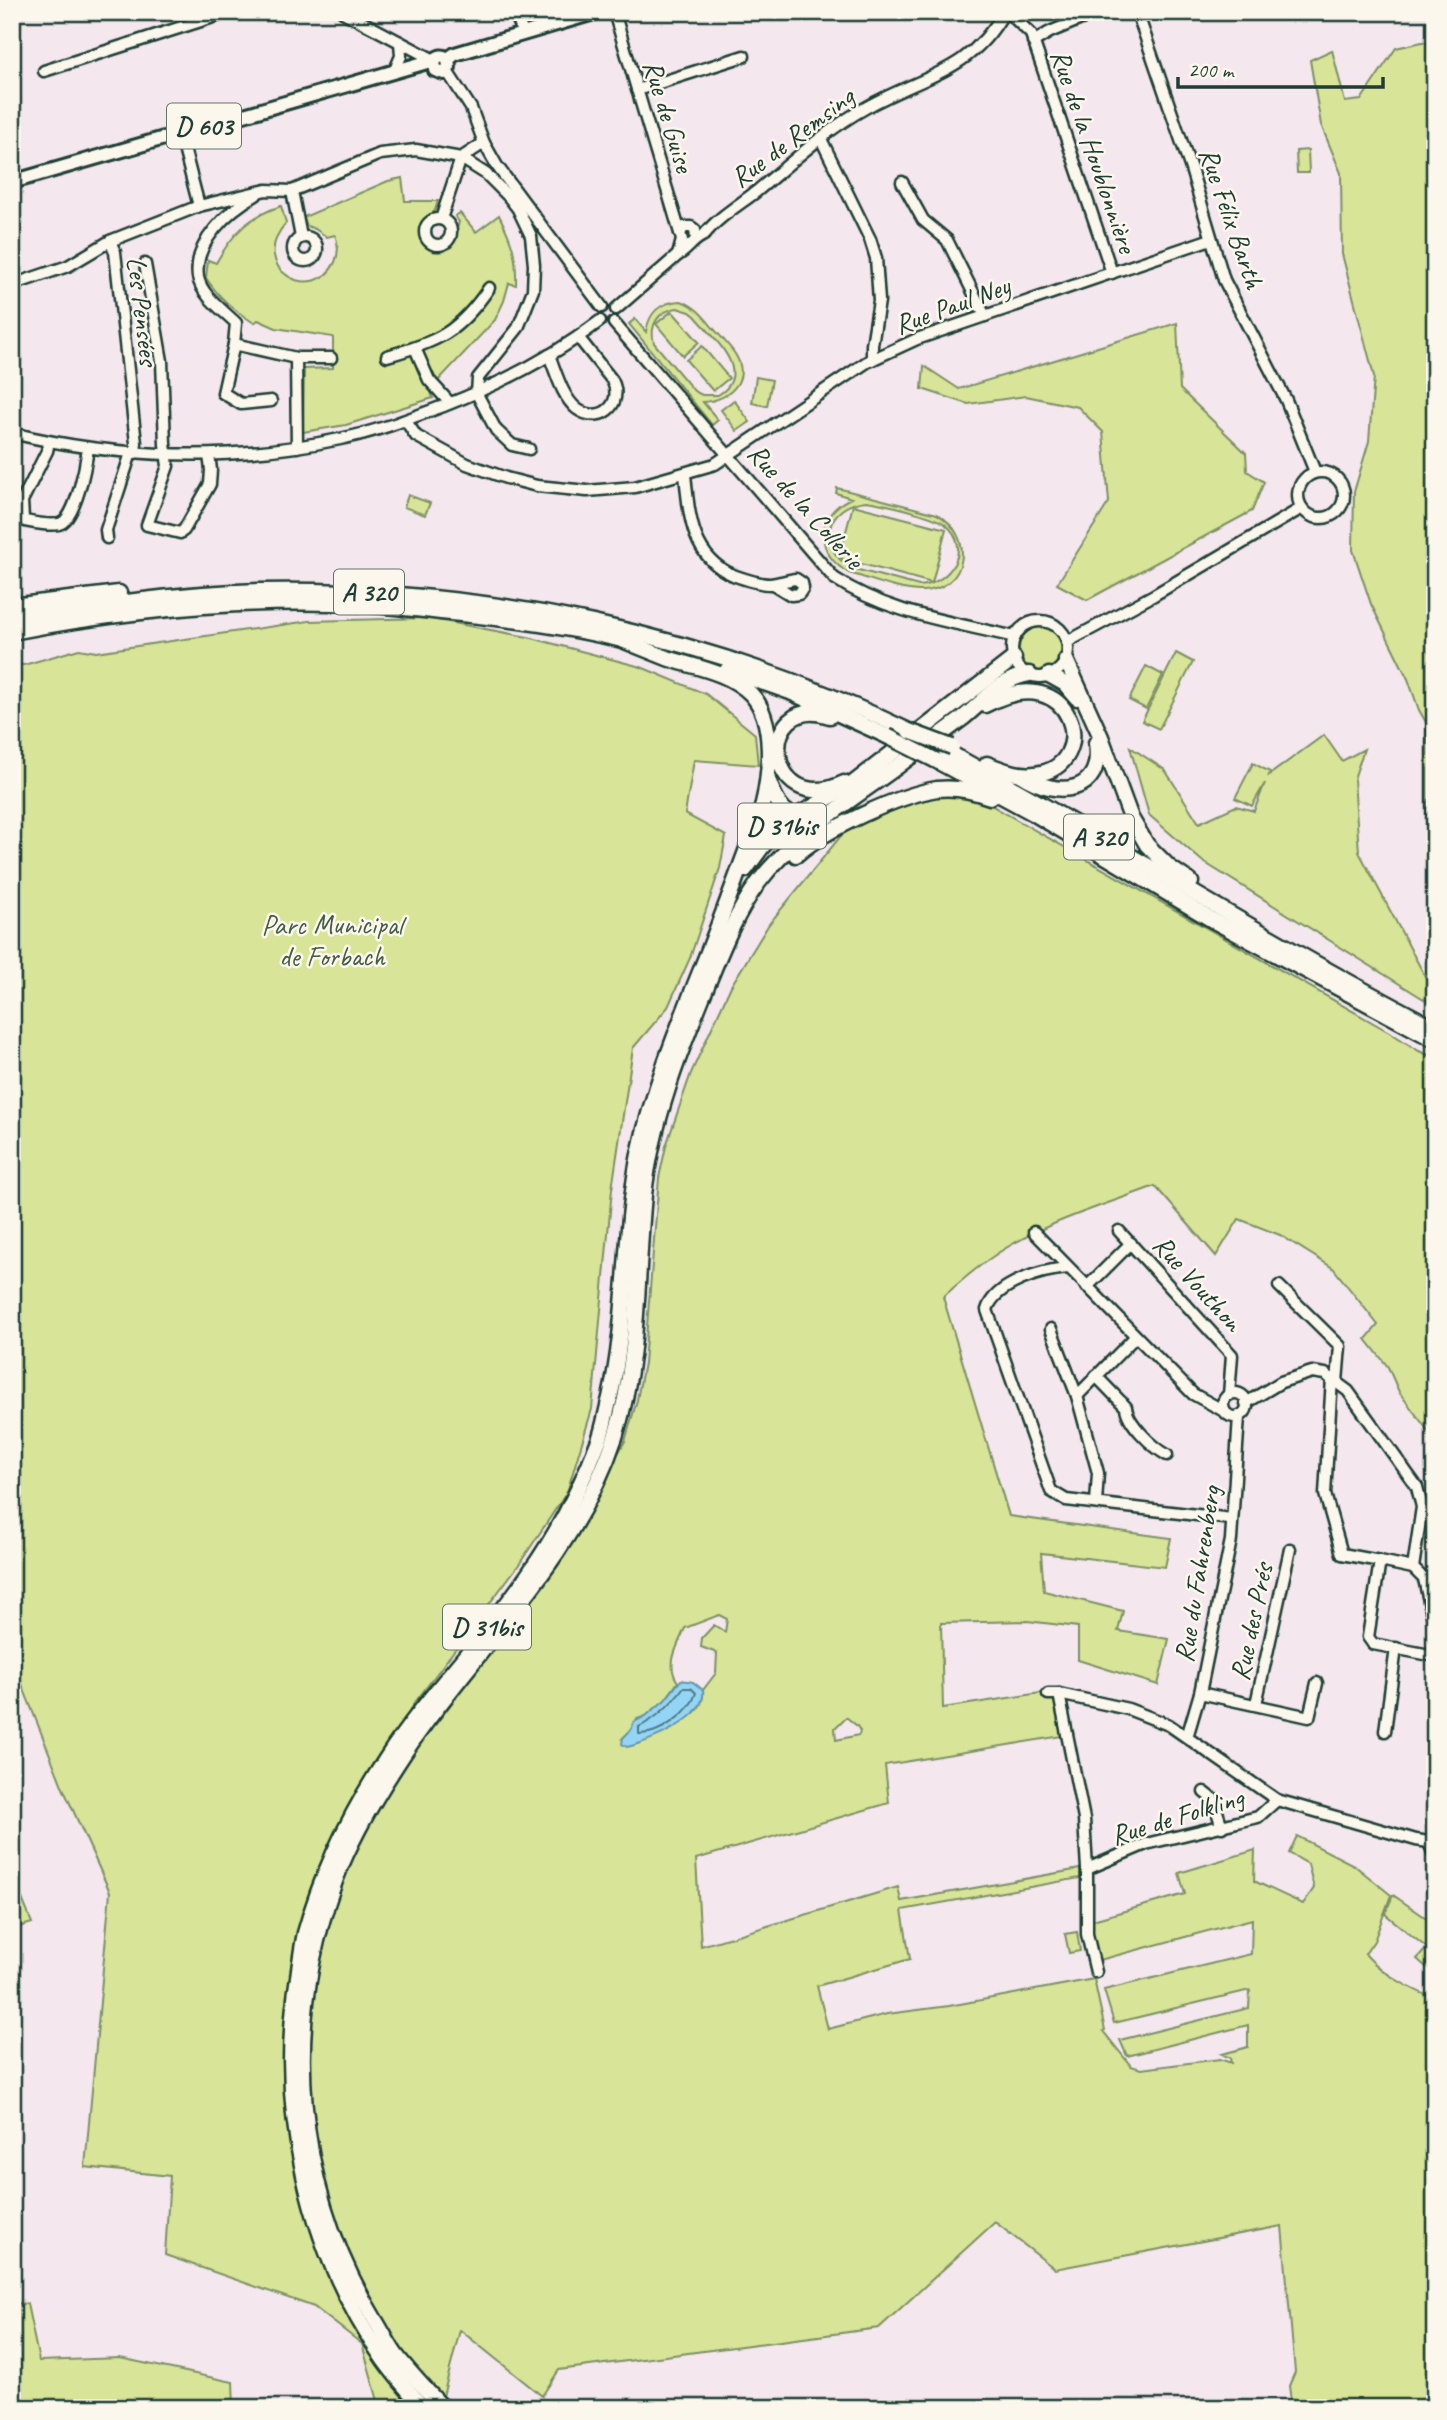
<svg xmlns="http://www.w3.org/2000/svg" width="1447" height="2420" font-family="Caveat,sans-serif">
	<style>
		.green { fill: #d8e497; stroke: #7c9066; stroke-width: 2; fill-rule: evenodd }
		.water { fill: #94d5f6; stroke: #6598a8; stroke-width: 2 }
		.lines { fill: none; stroke-linecap: round; stroke-linejoin: round }
		.shore { stroke: #4e7a82; stroke-width: 2 }
		.minor-casing { stroke: #1f3d34; stroke-width: 15 }
		.major-casing { stroke: #1f3d34; stroke-width: 18 }
		.highway-casing { stroke: #1f3d34; stroke-width: 19 }
		.minor { stroke: #fbf7ec; stroke-width: 10 }
		.major { stroke: #fbf7ec; stroke-width: 12 }
		.highway { stroke: #fbf7ec; stroke-width: 14 }
		.highway-bridge-casing { stroke: #1f3d34; stroke-width: 19; stroke-linecap: butt }
		.highway-bridge { stroke: #fbf7ec; stroke-width: 14 }
		.labels { text-anchor: middle; dominant-baseline: central; stroke-width: 5; stroke-linejoin: round; paint-order: stroke }
		.shield { fill: #fbf7ec; stroke: #61756b; stroke-width: 2 }
		.shield-label { font-size: 26px; font-weight: bold; fill: #1f3d34 }
		.street-label { font-size: 28px; fill: #1f3d34; stroke: #fbf7ec }
		.park-label { font-size: 28px; fill: #445e48; stroke: #fbf7ec }
	</style>
	<rect width="100%" height="100%" fill="#f4e7ed"/>
	<filter id="ink" filterUnits="userSpaceOnUse"><feTurbulence type="fractalNoise" baseFrequency=".0143" numOctaves="2"/><feDisplacementMap in="SourceGraphic" scale="14" xChannelSelector="R" yChannelSelector="G"/><feConvolveMatrix kernelMatrix="1 2 1 2 8 2 1 2 1" color-interpolation-filters="sRGB"/></filter>
	<g filter="url(#ink)">
		<!-- green -->
		<g class="green">
			<polygon points="1422,42 1435,43 1435,837 1427,816 1427,724 1419,710 1408,679 1371,604 1353,550 1354,492 1369,441 1374,376 1342,254 1341,173 1321,125 1310,60 1332,50 1345,102 1361,100 1396,48"/>
			<polygon points="1308,150 1309,173 1297,173 1296,151"/>
			<path d="M402 178 405 201H438L435 210 421 229 427 247 446 249 451 248 459 222 455 216 460 213 476 232 499 215C512 241 517 255 516 285L509 283 504 301 495 320 437 382 429 387 433 398 346 425 303 432 304 369 333 368V337L276 328 258 320 254 323C234 310 219 298 206 278L208 260 216 263C233 233 248 217 281 206L286 223C246 268 314 306 335 262 339 253 339 245 335 235L327 237 315 229 307 226 304 217 388 181Z"/>
			<path d="M681 301C696 306 704 317 714 329 721 337 729 345 735 354 752 381 728 400 703 402L718 420 712 425 629 324 635 319 646 332C649 312 660 302 681 301ZM677 308 690 312 695 316C712 336 755 373 718 395H702L694 391 654 343C649 325 658 311 677 308Z"/>
			<polygon points="672,311 699,342 683,356 656,324"/>
			<polygon points="1177,323 1180,389 1246,453 1247,471 1264,482 1252,511 1087,600 1057,584 1109,502 1103,432 1078,407 1026,396 968,404 922,389 924,366 959,389"/>
			<polygon points="702,346 729,378 713,391 686,360"/>
			<polygon points="756,377 772,380 767,406 752,403"/>
			<polygon points="734,400 750,422 737,431 721,410"/>
			<path d="M837 488 937 514C975 535 969 589 923 591 902 592 870 579 849 573 814 554 815 514 851 498L836 493ZM866 501C882 503 933 515 945 524 974 548 950 584 919 586L851 568C816 548 825 505 866 501Z"/>
			<polygon points="408,495 430,503 425,515 404,507"/>
			<polygon points="853,505 946,529 932,583 839,558"/>
			<path d="M427 618 528 637 641 667 706 694 755 734 758 765 694 760 685 814 726 836 720 868 690 958 668 1007 633 1048 612 1189 592 1409 567 1492 520 1563 413 1705 436 1724 553 1569 625 1441 637 1400 644 1363 659 1178 666 1146 691 1073 731 986 769 924 844 832 902 804 940 792 989 804 1391 1033 1419 1051 1435 1058V1440L1399 1392 1388 1367 1366 1339 1378 1325 1333 1268 1280 1235 1239 1219 1216 1256 1155 1186C1107 1204 1056 1219 1011 1245 986 1259 964 1278 943 1297L1009 1516 1171 1538 1165 1567 1041 1553 1044 1591 1123 1611 1118 1631 1169 1639 1158 1685 1078 1660V1627L1027 1621 941 1623 943 1708 1054 1691 1062 1736 885 1765 889 1803 696 1859 701 1946 898 1887 901 1901 1080 1869V1878L902 1910 910 1959 817 1986 828 2029 887 2014 949 2006 1094 1979 1105 2030 1103 2031 1131 2066 1141 2069 1220 2059 1231 2063 1230 2058 1222 2054 1248 2047V2025L1127 2056 1120 2040 1249 2008 1250 1990 1114 2023 1104 1990 1251 1954 1252 1919 1096 1961 1089 1921 1185 1894 1179 1873 1255 1850 1254 1881 1303 1904 1314 1888 1308 1864 1289 1853 1297 1836 1354 1865 1391 1895 1374 1941 1365 1954C1384 1975 1409 1988 1435 1999V2408H1292L1289 2386 1295 2372 1282 2226 1055 2269 995 2222 879 2328 559 2370 542 2396 460 2330 440 2408H380L362 2344 314 2307 165 2255 170 2176 85 2167 110 1892 63 1788 12 1659V664L24 665 79 649 96 652 309 621ZM719 1615 727 1619 725 1632 714 1625 702 1638 701 1647 717 1653 716 1673 703 1690C707 1725 647 1732 623 1738L631 1730 637 1719 646 1716 665 1700 678 1682C665 1665 678 1645 685 1628ZM846 1717 857 1726 860 1731 859 1735 836 1740 835 1728Z"/>
			<circle cx="1041" cy="649" r="22"/>
			<polygon points="1176,653 1193,662 1159,729 1142,721"/>
			<polygon points="1146,666 1163,675 1146,709 1129,700"/>
			<polygon points="1324,735 1342,761 1364,749 1354,779 1359,852 1428,982 1435,984 1435,1006 1202,861 1149,815 1130,747 1165,770 1199,823 1236,806 1254,811 1265,783 1252,806 1235,798 1253,763 1270,772 1269,775"/>
			<polygon points="12,1874 32,1923 12,1929"/>
			<polygon points="1393,1895 1435,1924 1435,1954 1426,1967 1417,1959 1427,1948 1385,1914"/>
			<polygon points="1077,1932 1080,1951 1069,1953 1065,1934"/>
			<polygon points="12,2303 27,2304 39,2361 120,2358 233,2382 234,2408 34,2408 12,2399"/>
		</g>
		<!-- water -->
		<path class="water" d="M681 1680 693 1682 703 1690C707 1718 650 1742 627 1747L622 1744 623 1738 631 1730 634 1722 646 1716 665 1700Z"/>
		<g class="lines">
			<!-- shore -->
			<path class="shore" d="M683 1688H691L696 1693C690 1713 659 1735 639 1734V1727C657 1718 671 1704 683 1688Z"/>
			<defs>
				<g id="minor">
					<polyline points="343,12 434,60"/>
					<polyline points="515,12 523,33"/>
					<polyline points="614,12 680,233 682,240 678,255"/>
					<polyline points="1008,12 1031,34 1112,273"/>
					<polyline points="1137,12 1191,169 1224,280 1286,400 1315,472"/>
					<polyline points="1237,12 1250,12"/>
					<polyline points="1033,42 1050,32 1098,12"/>
					<polyline points="395,70 401,56 400,42"/>
					<polyline points="44,71 229,12"/>
					<polyline points="447,71 471,108 484,143 497,166 602,307"/>
					<polyline points="637,90 744,56"/>
					<polyline points="180,133 199,206"/>
					<polyline points="821,139 870,239 876,258 879,301 872,345 872,360"/>
					<polyline points="902,182 923,220 947,240 985,316"/>
					<polyline points="292,191 301,237"/>
					<path d="M256 195C229 210 193 242 198 277 201 295 224 311 236 323L234 344 223 393 241 404 271 401"/>
					<circle cx="438" cy="232" r="13"/>
					<polyline points="441,219 461,158 484,143"/>
					<polyline points="680,233 684,227 691,227 695,230 696,238"/>
					<circle cx="305" cy="249" r="12"/>
					<polyline points="110,241 115,252 136,443 135,453"/>
					<polyline points="145,264 162,361 165,444 168,466 147,525 180,533 184,530 210,484 211,470 209,455"/>
					<polyline points="12,285 68,266 110,241 199,206 266,190 292,191 380,154 416,150 461,158 486,174 508,196 518,209 531,236 534,265 533,290 518,328 478,378 477,394 496,430 512,445 529,449"/>
					<path d="M616 309 678 255C688 250 692 240 704 235 717 218 739 205 757 191 792 162 827 129 867 107 922 76 970 73 1004 12"/>
					<path d="M614 323 834 578C888 614 953 622 1015 637"/>
					<polyline points="234,344 296,358 331,358"/>
					<polyline points="415,348 429,380 450,403"/>
					<path d="M549 355C556 372 562 397 577 409 599 425 625 405 612 380L578 337"/>
					<path d="M387 356C438 342 459 332 489 288"/>
					<polyline points="296,358 297,447"/>
					<polyline points="406,421 416,436 467,464 506,478 537,486 587,491 635,487 715,464 867,362 917,339 1211,239"/>
					<path d="M12 433C119 459 232 462 340 439 376 432 411 418 446 405 500 384 553 357 600 321"/>
					<path d="M49 442 47 451 22 501 23 519 25 521C35 523 49 526 59 524 76 520 86 463 88 448"/>
					<circle cx="1321" cy="495" r="23"/>
					<path d="M685 474C689 514 691 557 733 575 744 579 758 584 770 584 779 583 787 580 796 579L802 583 803 588 799 594 791 595 773 584"/>
					<polyline points="107,538 106,530 131,453"/>
					<circle cx="1040" cy="649" r="28"/>
					<polyline points="1067,642 1154,595 1302,508"/>
					<polyline points="1119,1231 1232,1355 1229,1395"/>
					<polyline points="1034,1232 1193,1394 1224,1411"/>
					<path d="M1068 1268C1043 1270 995 1283 987 1310L1051 1491 1066 1500 1232 1519"/>
					<polyline points="1279,1286 1340,1346 1337,1382"/>
					<polyline points="1087,1287 1131,1243"/>
					<polyline points="1051,1329 1077,1396 1098,1473 1096,1503"/>
					<path d="M1096 1376 1126 1407C1127 1423 1153 1447 1167 1455"/>
					<polyline points="1332,1378 1325,1494 1342,1554 1380,1561 1368,1637 1373,1644 1435,1656"/>
					<circle cx="1235" cy="1405" r="12"/>
					<polyline points="1077,1396 1135,1337"/>
					<polyline points="1246,1403 1281,1382 1312,1372 1325,1374 1348,1391 1417,1487 1422,1507 1413,1568 1424,1579 1435,1628"/>
					<polyline points="1380,1561 1413,1568"/>
					<polyline points="1200,1693 1309,1717 1317,1683"/>
					<polyline points="1048,1694 1059,1694 1128,1709 1169,1725 1277,1800 1416,1840 1435,1843"/>
					<polyline points="1059,1694 1084,1819 1087,1869 1087,1934 1096,1972"/>
					<polyline points="1256,1704 1290,1549"/>
					<polyline points="1385,1731 1396,1648"/>
					<polyline points="1187,1737 1200,1693 1231,1540 1239,1416"/>
					<polyline points="1204,1792 1213,1799 1222,1827"/>
					<polyline points="1429,1843 1435,1856"/>
					<polyline points="1087,1869 1146,1844 1258,1817 1277,1800"/>
				</g>
				<g id="major">
					<polyline points="448,59 455,54 597,12"/>
					<polyline points="434,60 435,70 444,73 449,67 448,59"/>
					<path d="M12 182 434 60C440 56 442 55 448 59"/>
				</g>
				<g id="highway">
					<polyline points="12,606 119,593"/>
					<path d="M12 620C94 606 176 593 259 591 485 587 705 633 909 731"/>
					<path d="M12 632C127 610 245 598 362 604 388 606 415 609 441 612 504 618 568 626 630 642"/>
					<polyline points="1066,660 1101,737 1131,818 1147,845 1169,867 1191,882"/>
					<polyline points="727,670 790,692 887,736"/>
					<polyline points="1049,675 1065,684 1077,698"/>
					<path d="M985 705C1075 655 1102 767 1035 774 1018 776 1002 770 987 764"/>
					<path d="M830 716C755 691 763 821 844 783"/>
					<path d="M946 751C1111 840 1268 942 1435 1028"/>
					<polyline points="935,760 1033,813 1214,921 1435,1040"/>
					<path d="M1021 775C1056 798 1104 795 1096 743"/>
					<path d="M769 782C775 798 781 814 800 818"/>
					<path d="M796 855C827 828 897 796 937 789 954 787 974 791 990 797"/>
					<polyline points="745,870 762,847 786,822 851,785 1014,658"/>
					<path d="M423 2408C410 2392 396 2377 384 2360 308 2251 276 2108 298 1977 300 1962 302 1947 305 1933 322 1872 351 1812 386 1759 429 1693 486 1637 530 1572 559 1531 581 1487 599 1440 604 1427 606 1412 610 1398 628 1318 623 1234 639 1154 654 1083 683 1015 710 947 728 901 745 854 762 808 770 776 776 720 751 694 730 672 694 667 667 658 652 652 637 646 622 640"/>
					<path d="M443 2408C427 2391 410 2373 396 2355 388 2344 382 2331 375 2320 294 2187 282 2026 335 1881 350 1840 373 1801 397 1764 468 1654 573 1565 615 1437 640 1359 636 1276 644 1195 652 1121 680 1051 708 983 722 949 736 913 758 883 794 835 850 801 898 766 919 750 942 734 963 718 984 701 1002 678 1029 674"/>
				</g>
			</defs>
			<!-- minor casing -->
			<use href="#minor" class="minor-casing"/>
			<!-- major casing -->
			<use href="#major" class="major-casing"/>
			<!-- highway casing -->
			<use href="#highway" class="highway-casing"/>
			<!-- minor -->
			<use href="#minor" class="minor"/>
			<!-- major -->
			<use href="#major" class="major"/>
			<!-- highway -->
			<use href="#highway" class="highway"/>
			<defs>
				<g id="highway-bridge">
					<polyline points="909,731 952,747"/>
					<polyline points="887,736 935,760"/>
				</g>
			</defs>
			<!-- highway-bridge casing -->
			<use href="#highway-bridge" class="highway-bridge-casing"/>
			<!-- highway-bridge -->
			<use href="#highway-bridge" class="highway-bridge"/>
		</g>
	</g>
	<g class="labels">
		<!-- shield labels -->
		<g class="shield">
			<rect x="167" y="103.5" width="74" height="45" rx="5"/>
			<rect x="334" y="569.5" width="70" height="45" rx="5"/>
			<rect x="738" y="803.5" width="88" height="45" rx="5"/>
			<rect x="1064" y="814.5" width="70" height="45" rx="5"/>
			<rect x="443" y="1604.5" width="88" height="45" rx="5"/>
		</g>
		<g class="shield-label">
			<text x="204" y="126">D 603</text>
			<text x="369" y="592">A 320</text>
			<text x="782" y="826">D 31bis</text>
			<text x="1099" y="837">A 320</text>
			<text x="487" y="1627">D 31bis</text>
		</g>
		<!-- street labels -->
		<g class="street-label">
			<text transform="translate(669 116) rotate(73)">Rue de Guise</text>
			<text transform="translate(792 137) rotate(-37)">Rue de Remsing</text>
			<text transform="translate(1094 151) rotate(71)">Rue de la Houblonnière</text>
			<text transform="translate(1232 218) rotate(71)">Rue Félix Barth</text>
			<text transform="translate(952 305) rotate(-20)">Rue Paul Ney</text>
			<text transform="translate(143 311) rotate(83)">Les Pensées</text>
			<text transform="translate(806 506) rotate(48)">Rue de la Collerie</text>
			<text transform="translate(1198 1283) rotate(48)">Rue Vouthon</text>
			<text transform="translate(1197 1574) rotate(-81)">Rue du Fahrenberg</text>
			<text transform="translate(1251 1622) rotate(-78)">Rue des Prés</text>
			<text transform="translate(1177 1816) rotate(-17)">Rue de Folkling</text>
		</g>
		<!-- park labels -->
		<g class="park-label">
			<text x="332" y="924">Parc Municipal<tspan x="332" dy="32">de Forbach</tspan></text>
		</g>
	</g>
	<!-- margin -->
	<rect width="1447" height="2420" fill="none" stroke="#fbf7ec" stroke-width="42"/>
	<rect x="21" y="21" width="1405" height="2378" fill="none" stroke="#1f3d34" stroke-width="2.5" filter="url(#ink)"/>
	<!-- scale -->
	<path d="M1178 77v10h205v-10" fill="none" stroke="#1f3d34" stroke-width="3.5"/>
	<text x="1188" y="77" font-size="21" fill="#1f3d34" stroke="#fbf7ec" stroke-width="5" paint-order="stroke">200 m</text>
</svg>
